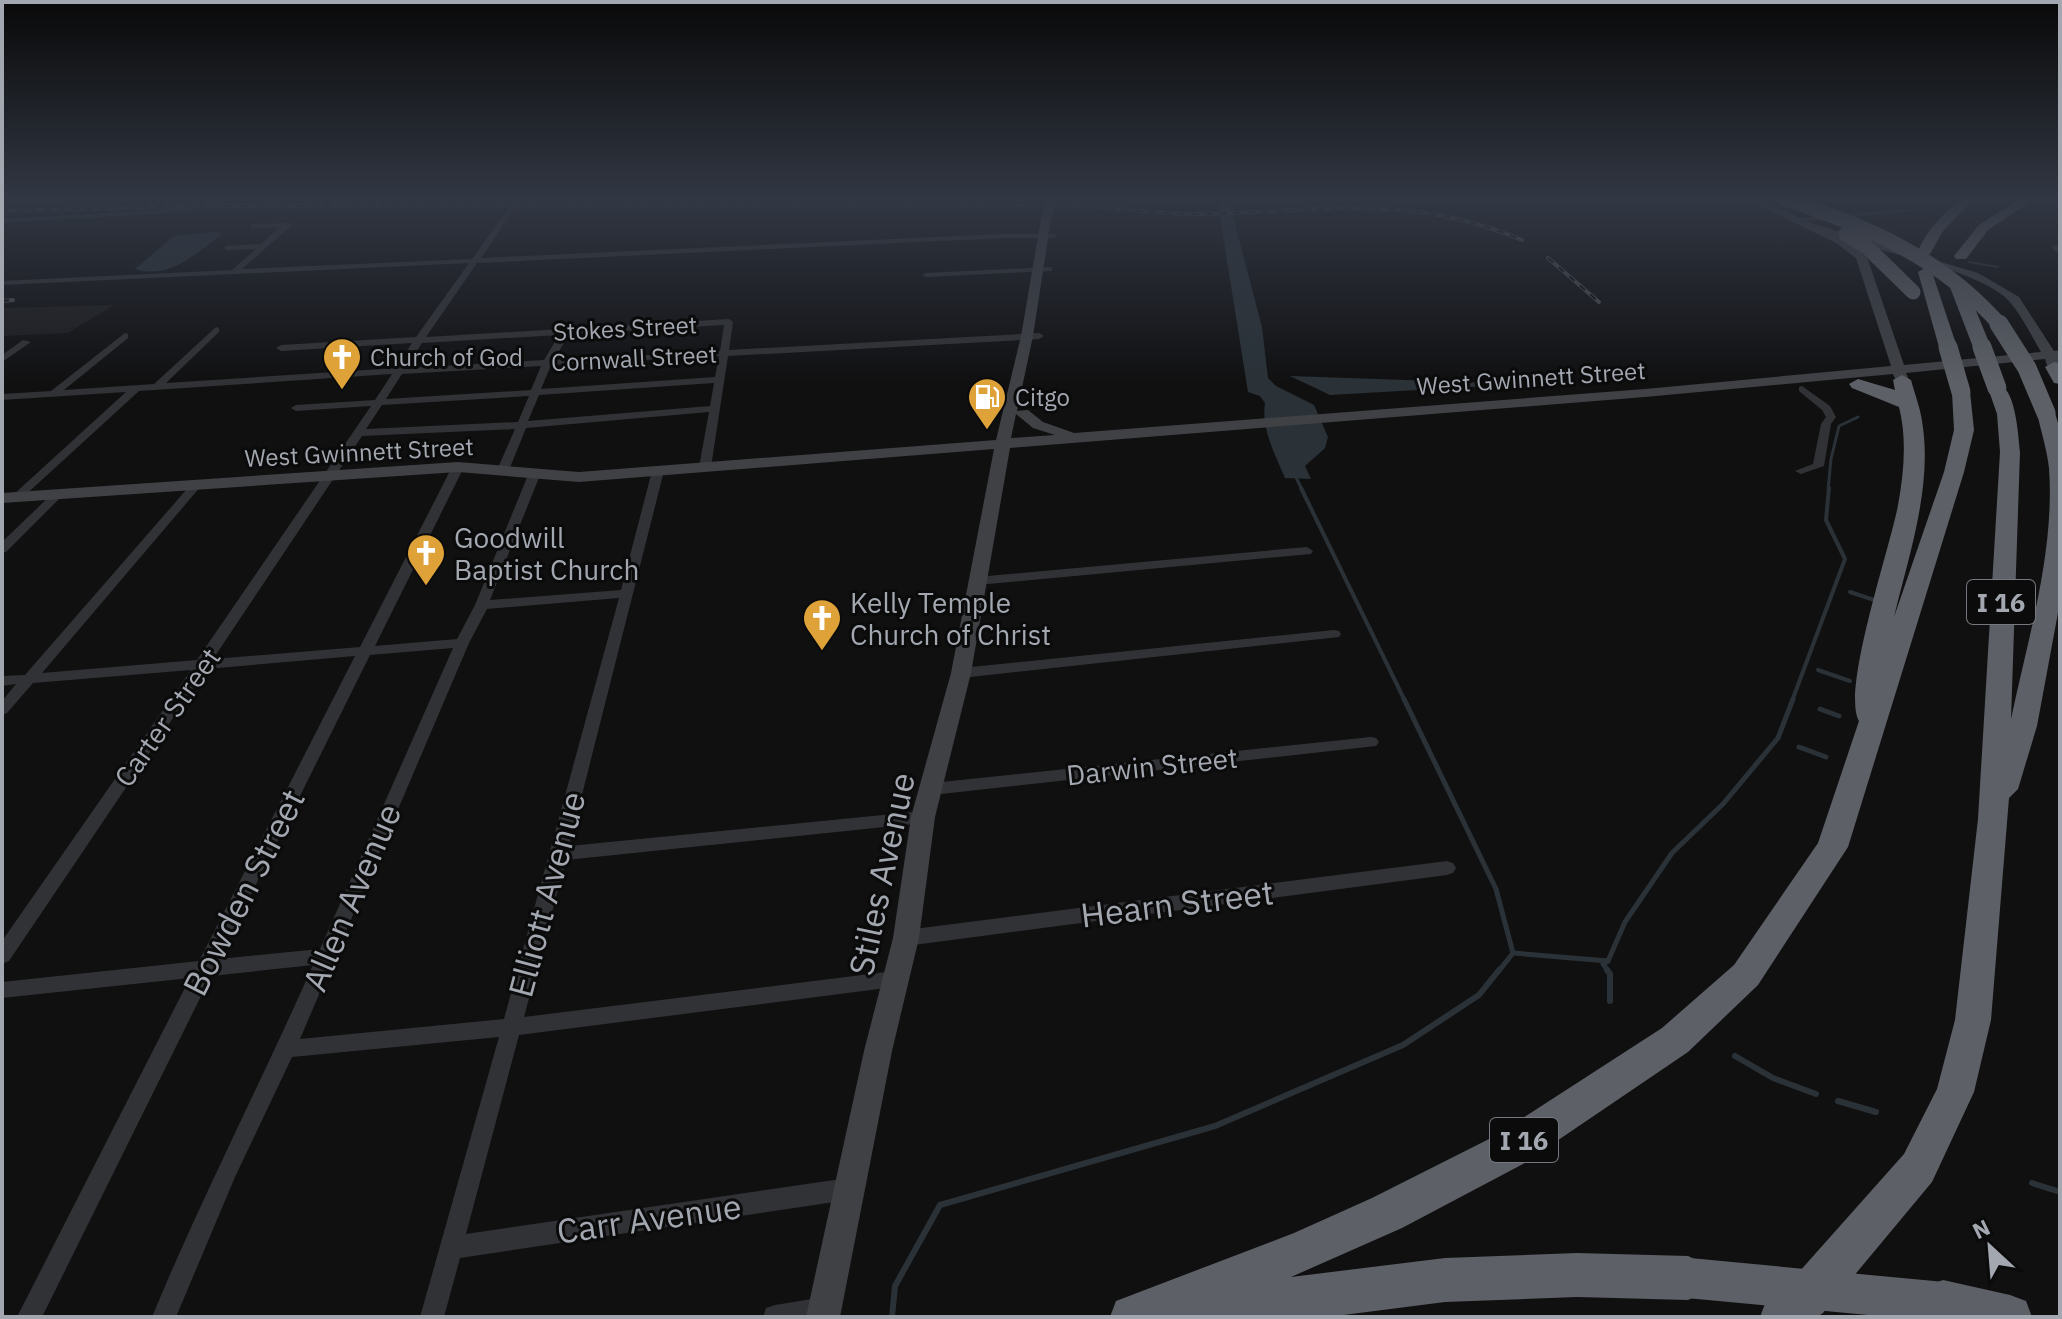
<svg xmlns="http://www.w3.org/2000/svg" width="2062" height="1319" font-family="'IBM Plex Sans',sans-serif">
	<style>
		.built { fill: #1c1c1e }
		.water { fill: #2a3238 }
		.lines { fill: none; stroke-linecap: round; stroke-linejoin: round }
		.stream-far4 { stroke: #2a3238; stroke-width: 2 }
		.stream-far3 { stroke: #2a3238; stroke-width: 3 }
		.stream-far2 { stroke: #2a3238; stroke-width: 4 }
		.stream-far1 { stroke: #2a3238; stroke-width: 5 }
		.stream { stroke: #2a3238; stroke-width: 6 }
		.canal { fill: #2a3238; fill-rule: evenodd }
		.street { fill: #313235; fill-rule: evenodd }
		.secondary { fill: #3f4145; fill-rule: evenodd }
		.highway { fill: #5d6066; fill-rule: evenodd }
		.rail-casing { stroke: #4a4c50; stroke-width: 4 }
		.rail { stroke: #0b0b0c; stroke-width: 2; stroke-dasharray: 7; stroke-linecap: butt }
		.highway-bridge-far2 { stroke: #5d6066; stroke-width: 15 }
		.highway-bridge-far1 { stroke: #5d6066; stroke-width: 19 }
		.highway-bridge { stroke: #5d6066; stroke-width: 40 }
		.labels { text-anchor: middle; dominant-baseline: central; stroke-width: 6; stroke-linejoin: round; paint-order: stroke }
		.far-street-label { font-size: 24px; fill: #a2a7b0; stroke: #0b0b0c }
		.far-poi-label { font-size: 24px; fill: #a2a7b0; stroke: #0b0b0c; text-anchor: start }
		.shield { fill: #0b0b0c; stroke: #75787f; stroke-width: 2 }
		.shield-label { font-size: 26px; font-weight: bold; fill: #a2a7b0 }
		.poi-label { font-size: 28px; fill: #a2a7b0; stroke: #0b0b0c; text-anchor: start }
		.street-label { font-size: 28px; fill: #a2a7b0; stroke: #0b0b0c }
		.near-street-label { font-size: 34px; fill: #a2a7b0; stroke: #0b0b0c }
	</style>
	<rect width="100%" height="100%" fill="#101011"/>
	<!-- built -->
	<polygon class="built" points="114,305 68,333 2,336 2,308"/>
	<!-- water -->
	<g class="water">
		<path d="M1217 198H1228L1262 327 1268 378 1276 386 1314 405 1328 437 1325 448 1305 466 1311 479 1285 478C1275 454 1261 429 1265 403L1260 396 1248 392Z"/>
		<path d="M212 232 223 233C197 253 170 280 135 269L174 236Z"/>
		<polygon points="1290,376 1523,384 1330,395"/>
	</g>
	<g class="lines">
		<!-- stream-far4 -->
		<g class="stream-far4">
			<polyline points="1994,200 2007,203"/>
			<polyline points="1969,262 1998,267"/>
		</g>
		<!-- stream-far3 -->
		<g class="stream-far3">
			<polyline points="1295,475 1302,490"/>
			<polyline points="1828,490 1831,459 1839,426 1858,417"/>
		</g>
		<!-- stream-far2 -->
		<g class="stream-far2">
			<polyline points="1301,488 1405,701"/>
			<polyline points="1850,592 1874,600"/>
			<polyline points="1818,670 1850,681"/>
			<polyline points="1792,701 1845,559 1826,520 1829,488"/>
		</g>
		<!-- stream-far1 -->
		<g class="stream-far1">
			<polyline points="1404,699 1496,889 1513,953 1498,972"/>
			<polyline points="1820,709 1839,716"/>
			<polyline points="1799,747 1826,757"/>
			<polyline points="1513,953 1608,961 1625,922 1672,853 1723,804 1778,738 1793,699"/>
			<polyline points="1608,961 1603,964 1609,972"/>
		</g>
		<!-- stream -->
		<g class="stream">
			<polyline points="1607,970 1610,974 1610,1001"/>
			<polyline points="1735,1056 1773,1078 1816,1094"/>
			<polyline points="1838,1101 1876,1112"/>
			<polyline points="2032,1183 2060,1192"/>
			<polyline points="892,1317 895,1286 940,1205 1215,1126 1403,1045 1479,995 1499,970"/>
		</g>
		<!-- canal -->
		<g class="canal">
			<polygon points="372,198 409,198 406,200 335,204 332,202"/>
			<polygon points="192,208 189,212 2,223 2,219"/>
		</g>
		<!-- street -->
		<g class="street">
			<path d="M516 198H522L481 258 1003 234H1053L1057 236 1053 238H1003L477 263 426 337 729 319 733 322 729 350 1039 333 1044 336 1039 339 728 356 711 467 705 470 699 467 709 412 526 428 509 470 503 473 497 470 515 429 362 436 213 659 360 647 452 467 458 464 464 467 375 646 457 639 475 605 528 475 534 472 540 475 490 600 621 590 652 471 654 469H662L664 471 569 846 923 811 929 813 931 817 929 821 923 823 566 860 524 1017 894 971 901 973 903 979 901 985 894 987 519 1035 466 1234 848 1178 856 1181 859 1189 856 1197 848 1200 460 1258 444 1317H420L499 1037 292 1057 235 1177 176 1317H152C201 1198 261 1083 313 965L211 976 42 1317H17L190 978 2 998V982L199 961 355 656 206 669 9 961 2 964V941L191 670 33 683 7 713 2 715V701L16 684 2 686V676L25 675 193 482H201V486L42 673 197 660 371 406 296 411 291 408 296 405 375 400 392 374 139 391 21 499 17 500 11 497 13 495 126 392 2 400V394L51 391 125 333 128 334V338L64 390 154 384 216 327 219 328V332L166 383 396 368 412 343 281 351 276 348 281 345 416 337 469 263 2 285V281L232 270 256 249 228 250H225V246L261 244 280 227 251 228V224H254L288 223 292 225 242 269 472 259ZM724 325 720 351 554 360 569 334ZM559 335 544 360 406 368 422 343ZM719 356 715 377 541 389 551 365ZM541 366 531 390 386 399 402 374ZM714 383 710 406 528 421 539 395ZM529 396 518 422 366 429 382 405ZM619 598 504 1019 300 1039 469 643 487 609ZM453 648 320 949 219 959 370 655Z"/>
			<polygon points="1918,208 1916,211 1796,222 1792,220 1796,218"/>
			<polygon points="2060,244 2060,255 2051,247"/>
			<polygon points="1052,267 1052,271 1049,271 926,277 922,275 926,273"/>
			<polygon points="23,340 31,342 2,362 2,355"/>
			<polygon points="1802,386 1830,406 1836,417 1831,424 1824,466 1801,474 1795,471 1813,464 1821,424 1826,417 1822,410 1799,391 1799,387"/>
			<polygon points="58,491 64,494 6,552 2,553 2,542 54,492"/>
			<polygon points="1307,547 1313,551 1311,554 977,585 971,581 977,577"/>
			<polygon points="1334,630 1339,631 1341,634 1339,637 961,678 954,673 961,668"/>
			<polygon points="1371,737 1376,738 1379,742 1376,746 932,795 926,793 924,789 926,785 932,783"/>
			<polygon points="1447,861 1453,863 1456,868 1453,873 1447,875 906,946 900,943 897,938 900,933 906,930"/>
			<polygon points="824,1297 832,1301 836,1309 833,1317 763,1317 766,1308 775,1305"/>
		</g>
		<!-- secondary -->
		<path class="secondary" d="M1048 198H1058L1051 219 1033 336 1017 411 1028 410 1043 422 1074 433 1645 389 1891 366 1856 258 1836 243 1744 198H1757L1811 223 1978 273 2019 297 2054 351 2060 350V365L2048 368 2045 359 1906 373 1909 380 1902 384 1897 383 1893 374 1645 397 1010 448 971 673 935 817 919 938 892 1051 840 1317H806L864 1051 893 938 911 817 951 673 994 449 579 482 458 472 2 503V493L458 462 579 472 996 440 1021 336 1041 219ZM1846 240C1887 253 1979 271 2008 300 2021 314 2031 335 2041 352L1904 365 1867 257ZM1016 414 1033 428 1055 435 1011 438Z"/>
		<!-- highway -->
		<g class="highway">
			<path d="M1962 198H1975L1943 231 1930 254H1920L1918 251C1927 229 1944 213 1962 198Z"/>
			<polygon points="2021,198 2036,198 1988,230 1966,259 1956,259 1954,256 1979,225"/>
			<polygon points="1925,268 1932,272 1957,347 1954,351 1948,352 1939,347 1918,272"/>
			<polygon points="1956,277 1964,282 1991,347 1988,351 1982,352 1973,347 1948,282"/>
			<polygon points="2054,362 2060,363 2060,384 2054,383 2045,367"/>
			<path d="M1902 375 1911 380C1915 395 1920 407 1922 421 1933 486 1909 554 1894 617L1944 472 1954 430 1952 392 1961 386 1970 392 1974 430 1964 472 1848 847 1758 985 1688 1052 1523 1164 1402 1228 1291 1277 1445 1258 1577 1253 1688 1256 1703 1263 1710 1278 1703 1293 1688 1300 1577 1297 1445 1302 1328 1317H1110L1116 1301 1294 1233 1372 1198 1495 1136 1662 1028 1734 965 1818 843 1859 721C1841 691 1891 545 1898 505 1904 473 1907 438 1899 407L1852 388 1849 384 1858 379 1895 390 1893 380Z"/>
			<path d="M1997 383C2016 388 2018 434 2020 452L2011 719C2028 638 2055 552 2049 468 2047 450 2041 431 2037 413L2046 407 2055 413 2060 430V602L2037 726 2018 789 2009 798 1991 1020 1974 1092 1932 1182 1823 1313 1817 1317H1760L1766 1301 1791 1281 1904 1154 1937 1089 1955 1020 1978 819 2000 452 1997 414 1988 388Z"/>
			<polygon points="1943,1280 2010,1295 2026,1301 2032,1317 1927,1317 1921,1302 1927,1286"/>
		</g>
		<defs>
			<g id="rail">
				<path d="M2 211 204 206 1067 205C1112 207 1157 215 1202 214 1320 212 1408 192 1522 240"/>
				<polyline points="1548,258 1599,302"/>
				<polyline points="2,301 13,300"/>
			</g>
		</defs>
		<!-- rail casing -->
		<use href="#rail" class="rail-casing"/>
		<!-- rail -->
		<use href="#rail" class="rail"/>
		<!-- highway-bridge-far2 -->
		<g class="highway-bridge-far2">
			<path d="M1783 198C1869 228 1940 256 2001 326"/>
			<polyline points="1846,234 1867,247 1913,292"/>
		</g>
		<!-- highway-bridge-far1 -->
		<g class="highway-bridge-far1">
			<polyline points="1999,324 2027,368 2046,413"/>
			<polyline points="1948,347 1961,392"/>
			<polyline points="1982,347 1997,388"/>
		</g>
		<!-- highway-bridge -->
		<polyline class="highway-bridge" points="1688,1278 1943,1302"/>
	</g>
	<!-- sky -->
	<linearGradient id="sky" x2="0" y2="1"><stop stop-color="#090909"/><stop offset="0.52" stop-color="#313743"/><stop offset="1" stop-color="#313743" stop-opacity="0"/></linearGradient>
	<rect width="2062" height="383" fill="url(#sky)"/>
	<!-- icons -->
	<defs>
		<symbol id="church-pin" viewBox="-11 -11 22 30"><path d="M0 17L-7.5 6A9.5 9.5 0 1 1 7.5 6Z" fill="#dfa239" stroke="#0b0b0c"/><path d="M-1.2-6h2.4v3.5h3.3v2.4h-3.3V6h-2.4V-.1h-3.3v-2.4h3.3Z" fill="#fff"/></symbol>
		<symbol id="fuel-pin" viewBox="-11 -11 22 30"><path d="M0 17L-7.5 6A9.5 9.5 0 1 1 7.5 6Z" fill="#dfa239" stroke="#0b0b0c"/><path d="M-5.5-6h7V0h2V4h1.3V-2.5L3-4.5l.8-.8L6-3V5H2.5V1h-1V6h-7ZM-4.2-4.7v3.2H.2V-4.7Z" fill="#fff"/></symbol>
	</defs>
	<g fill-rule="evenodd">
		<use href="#church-pin" x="320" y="335" width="44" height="60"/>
		<use href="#fuel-pin" x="965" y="375" width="44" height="60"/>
		<use href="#church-pin" x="404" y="531" width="44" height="60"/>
		<use href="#church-pin" x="800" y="596" width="44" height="60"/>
	</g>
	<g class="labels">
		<!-- far-street labels -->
		<g class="far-street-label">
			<text transform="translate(625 328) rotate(-3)">Stokes Street</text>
			<text transform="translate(634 358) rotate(-3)">Cornwall Street</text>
			<text transform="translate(1531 378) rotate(-4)">West Gwinnett Street</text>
			<text transform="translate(359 452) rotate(-3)">West Gwinnett Street</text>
		</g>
		<!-- far-poi labels -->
		<g class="far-poi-label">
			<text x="370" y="357">Church of God</text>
			<text x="1015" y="397">Citgo</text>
		</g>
		<!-- shield labels -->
		<g class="shield">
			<rect x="1967" y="580" width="68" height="44" rx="6"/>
			<rect x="1490" y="1118" width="68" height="44" rx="6"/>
		</g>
		<g class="shield-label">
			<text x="2001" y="602">I 16</text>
			<text x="1524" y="1140">I 16</text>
		</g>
		<!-- poi labels -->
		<g class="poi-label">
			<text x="454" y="537">Goodwill<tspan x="454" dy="32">Baptist Church</tspan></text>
			<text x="850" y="602">Kelly Temple<tspan x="850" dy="32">Church of Christ</tspan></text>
		</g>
		<!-- street labels -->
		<g class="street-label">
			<text transform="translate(167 717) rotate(-55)">Carter Street</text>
			<text transform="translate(1152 766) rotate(-6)">Darwin Street</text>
		</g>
		<!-- near-street labels -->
		<g class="near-street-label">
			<text transform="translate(881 874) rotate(-78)">Stiles Avenue</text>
			<text transform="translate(243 892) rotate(-63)">Bowden Street</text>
			<text transform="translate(546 894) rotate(-75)">Elliott Avenue</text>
			<text transform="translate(351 897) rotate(-67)">Allen Avenue</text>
			<text transform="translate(1177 903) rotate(-7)">Hearn Street</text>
			<text transform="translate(649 1218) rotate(-8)">Carr Avenue</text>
		</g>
	</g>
	<!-- border -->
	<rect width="2062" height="1319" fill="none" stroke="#a2a7b0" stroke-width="8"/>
	<!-- north arrow -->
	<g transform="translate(1990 1247) rotate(334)" stroke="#0b0b0c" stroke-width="6" paint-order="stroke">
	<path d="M0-6L14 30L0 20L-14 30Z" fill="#a2a7b0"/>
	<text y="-12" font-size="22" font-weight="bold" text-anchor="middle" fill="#a2a7b0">N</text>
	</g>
</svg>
